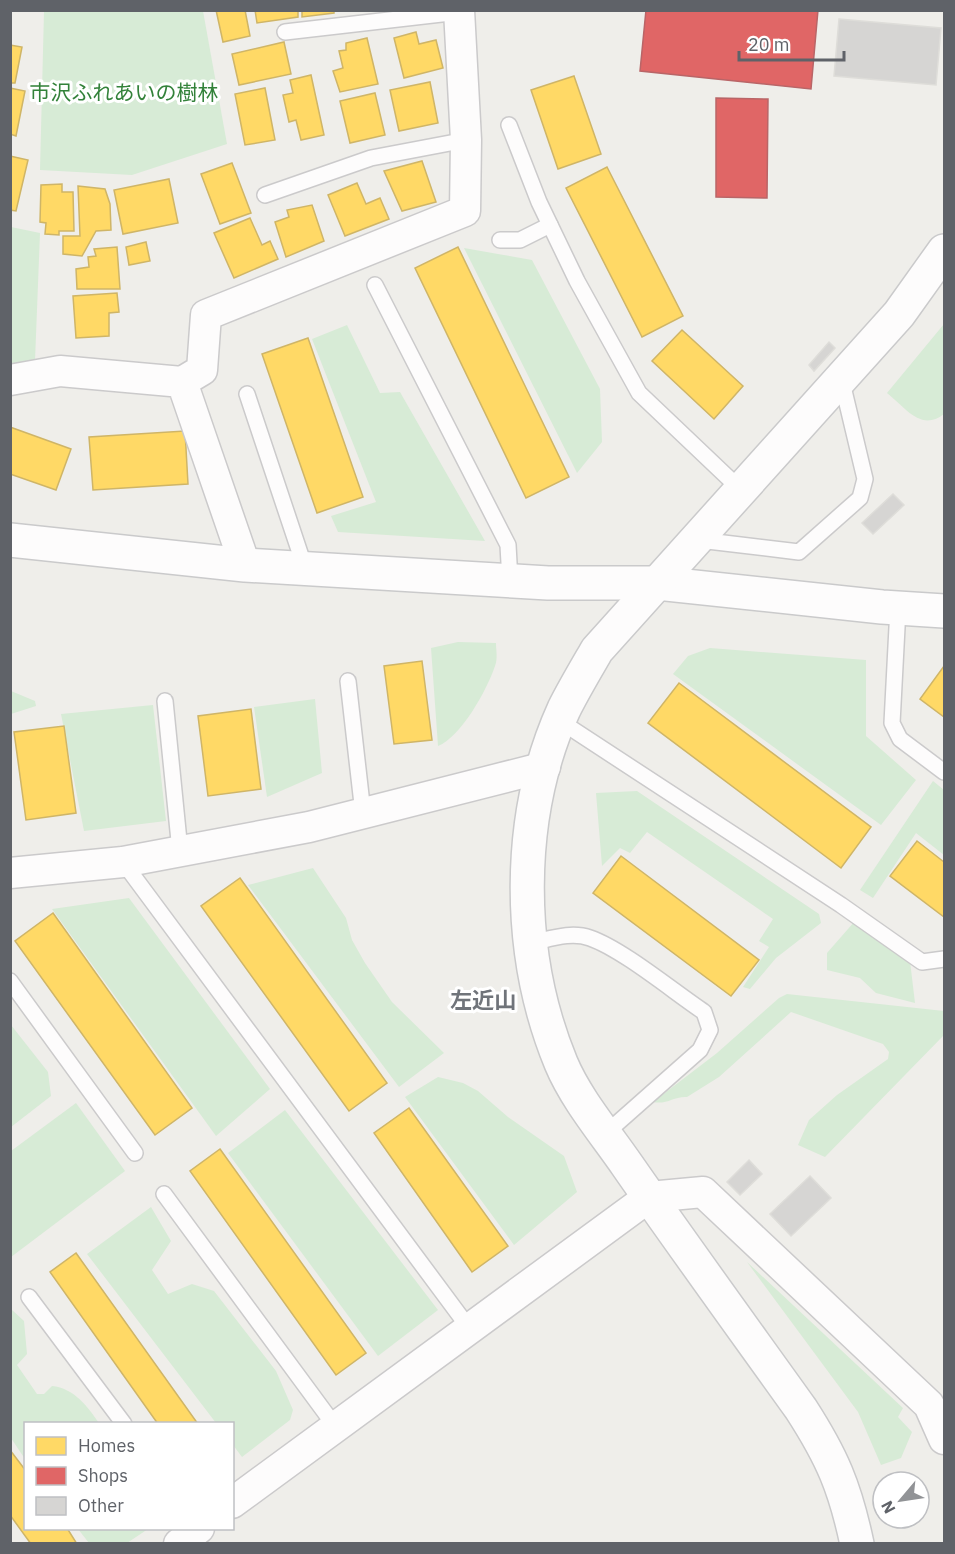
<svg xmlns="http://www.w3.org/2000/svg" width="955" height="1554" font-family="'IBM Plex Sans','Noto Sans JP',sans-serif">
	<style>
		.green { fill: #d7ebd6 }
		.homes { fill: #ffd966; stroke: #cfb567; stroke-width: 1.5 }
		.shops { fill: #e06666; stroke: #b96567; stroke-width: 1.5 }
		.building { fill: #d6d5d3; stroke: #deddd9; stroke-width: 1.5 }
		.lines { fill: none; stroke-linecap: round; stroke-linejoin: round }
		.lane-casing { stroke: #cbcacb; stroke-width: 18 }
		.street-casing { stroke: #cbcacb; stroke-width: 33 }
		.secondary-casing { stroke: #cacacb; stroke-width: 36 }
		.lane { stroke: #fdfcfc; stroke-width: 15 }
		.street { stroke: #fdfcfc; stroke-width: 30 }
		.secondary { stroke: #fdfcfc; stroke-width: 33 }
		.labels { text-anchor: middle; dominant-baseline: central; stroke-width: 6; stroke-linejoin: round; paint-order: stroke }
		.park-label { font-size: 21px; fill: #33823a; stroke: #fff }
		.neighbourhood-label { font-size: 22px; font-weight: bold; fill: #70747a; stroke: #fff }
	</style>
	<rect width="100%" height="100%" fill="#efeeea"/>
	<!-- green -->
	<g class="green">
		<polygon points="44,11 203,11 227,144 132,175 40,170"/>
		<polygon points="11,227 40,233 35,361 11,366"/>
		<polygon points="464,248 532,260 600,389 602,442 577,473"/>
		<path d="M944 324V414C921 432 906 408 887 393Z"/>
		<polygon points="347,325 380,393 400,392 485,541 338,532 331,516 376,502 312,339"/>
		<path d="M458 642 496 643C496 650 498 659 495 666 487 690 461 737 438 746L431 648Z"/>
		<polygon points="710,648 866,660 866,736 916,780 881,825 673,674 688,656"/>
		<polygon points="11,691 35,701 36,706 11,714"/>
		<polygon points="315,699 322,773 267,797 254,707"/>
		<polygon points="153,705 166,821 84,831 61,714"/>
		<polygon points="933,781 944,790 944,855 916,833 873,898 860,890"/>
		<polygon points="637,791 819,914 821,923 776,958 750,989 743,987 769,947 759,941 773,919 647,832 630,853 620,848 602,866 596,793"/>
		<polygon points="313,868 346,918 352,940 365,963 392,1002 444,1053 399,1087 248,885"/>
		<polygon points="129,898 270,1089 216,1136 52,909"/>
		<polygon points="855,921 910,961 915,1003 876,993 860,978 827,970 827,953"/>
		<path d="M787 994 944 1011V1035L825 1157 798 1145 809 1120 837 1095 888 1059 889 1052 883 1044 791 1012 719 1077 687 1097C674 1096 667 1105 653 1102L717 1053 779 998Z"/>
		<polygon points="11,1025 48,1072 51,1096 11,1127"/>
		<polygon points="438,1077 463,1083 478,1091 508,1117 564,1156 577,1192 514,1245 405,1097"/>
		<polygon points="76,1103 125,1171 11,1257 11,1151"/>
		<polygon points="285,1110 438,1310 378,1356 228,1153"/>
		<polygon points="151,1207 171,1241 152,1270 168,1294 192,1284 214,1291 276,1371 293,1410 290,1420 242,1457 233,1445 232,1424 216,1423 87,1254"/>
		<polygon points="747,1262 903,1408 898,1417 912,1432 901,1458 881,1465 858,1412"/>
		<path d="M11 1309 24 1321 27 1354 17 1365 37 1394H44L52 1386C74 1388 88 1407 99 1423L26 1424 25 1459 11 1438Z"/>
		<polygon points="78,1529 148,1529 127,1543 89,1543"/>
	</g>
	<!-- homes -->
	<g class="homes">
		<polygon points="216,10 245,10 250,36 223,42"/>
		<polygon points="255,10 298,10 298,17 257,23"/>
		<polygon points="302,10 334,10 334,13 302,17"/>
		<polygon points="416,32 419,44 436,40 443,68 404,78 394,38"/>
		<polygon points="367,38 378,84 340,92 333,71 343,68 339,51 346,50 346,43"/>
		<polygon points="284,42 291,74 239,85 232,54"/>
		<polygon points="10,45 22,47 15,83 10,83"/>
		<polygon points="311,75 324,135 301,140 296,120 289,122 283,95 293,93 290,80"/>
		<polygon points="574,76 601,154 558,169 531,90"/>
		<polygon points="430,82 438,123 399,131 390,90"/>
		<polygon points="10,88 25,91 16,136 10,134"/>
		<polygon points="265,88 275,140 245,145 235,94"/>
		<polygon points="375,93 385,135 350,143 340,101"/>
		<polygon points="10,156 28,160 16,211 10,210"/>
		<polygon points="422,161 436,202 402,211 384,171"/>
		<polygon points="232,163 251,213 220,224 201,174"/>
		<polygon points="607,167 683,316 642,337 566,188"/>
		<polygon points="169,179 178,223 123,234 114,190"/>
		<polygon points="357,183 366,204 380,198 389,219 345,236 328,195"/>
		<polygon points="62,184 62,192 73,192 74,231 59,231 59,235 45,234 46,223 40,222 41,185"/>
		<polygon points="78,186 105,189 110,204 111,230 96,231 82,256 63,254 63,236 80,236"/>
		<polygon points="312,205 324,241 286,257 275,222 289,217 287,210"/>
		<polygon points="250,218 262,245 270,241 278,259 234,278 214,233"/>
		<polygon points="146,242 150,261 129,265 126,247"/>
		<polygon points="117,247 120,289 77,289 76,269 89,267 88,257 96,256 94,249"/>
		<polygon points="458,247 569,477 526,498 415,268"/>
		<polygon points="117,293 119,312 109,313 109,336 76,338 73,296"/>
		<polygon points="682,330 743,386 714,419 652,361"/>
		<polygon points="308,338 363,497 317,513 262,354"/>
		<polygon points="10,427 71,449 56,490 10,474"/>
		<polygon points="185,431 188,484 93,490 89,437"/>
		<polygon points="422,661 432,740 394,744 384,666"/>
		<polygon points="944,666 944,717 920,699"/>
		<polygon points="679,683 871,827 841,868 648,723"/>
		<polygon points="251,709 261,789 208,796 198,716"/>
		<polygon points="64,726 76,813 26,820 14,732"/>
		<polygon points="917,841 944,862 944,917 890,876"/>
		<polygon points="621,856 759,960 731,996 593,893"/>
		<polygon points="240,878 387,1083 349,1111 201,906"/>
		<polygon points="53,913 192,1108 155,1135 15,941"/>
		<polygon points="409,1108 508,1246 472,1272 374,1133"/>
		<polygon points="220,1149 366,1353 336,1375 190,1171"/>
		<polygon points="76,1253 198,1424 158,1424 50,1272"/>
		<polygon points="10,1450 26,1471 26,1528 67,1528 77,1544 31,1544 10,1515"/>
	</g>
	<!-- shops -->
	<g class="shops">
		<polygon points="646,10 818,10 811,89 640,71"/>
		<polygon points="716,98 768,99 767,198 716,197"/>
	</g>
	<!-- building -->
	<g class="building">
		<polygon points="839,19 941,28 936,85 834,76"/>
		<polygon points="829,342 835,348 814,371 809,365"/>
		<polygon points="893,494 904,505 873,534 862,523"/>
		<polygon points="749,1160 762,1174 740,1195 727,1182"/>
		<polygon points="810,1176 831,1198 791,1236 770,1214"/>
	</g>
	<g class="lines">
		<defs>
			<g id="lane">
				<polyline points="285,32 459,12"/>
				<polyline points="509,125 539,202 577,281 639,393 740,489"/>
				<polyline points="265,195 371,158 466,140"/>
				<polyline points="500,240 520,240 550,225"/>
				<polyline points="375,285 508,545 510,581"/>
				<polyline points="247,394 305,568"/>
				<polyline points="699,540 799,552 860,498 865,479 841,378"/>
				<polyline points="898,608 892,723 900,739 944,772"/>
				<polyline points="348,681 363,813"/>
				<polyline points="165,701 180,851"/>
				<polyline points="560,721 841,905 922,962 944,959"/>
				<polyline points="123,862 469,1328"/>
				<path d="M531 943C550 939 571 931 590 938 622 949 674 992 704 1012L710 1030 700 1050 605 1134"/>
				<polyline points="10,981 135,1153"/>
				<polyline points="164,1194 335,1426"/>
				<polyline points="29,1297 124,1424"/>
			</g>
			<g id="street">
				<polyline points="10,380 60,371 182,382 245,565"/>
				<polyline points="182,382 202,370 206,315 465,211 466,140 459,10"/>
				<polyline points="10,873 123,862 309,827 545,767"/>
				<polyline points="232,1503 649,1197 703,1192 929,1405 944,1439"/>
				<polyline points="179,1544 199,1528"/>
			</g>
			<g id="secondary">
				<polyline points="10,540 245,565 548,583 657,583 882,607 944,611"/>
				<path d="M857 1544C845 1487 832 1457 801 1409 743 1328 684 1247 627 1165 605 1133 576 1099 561 1063 516 954 515 817 564 709 574 689 586 669 597 650L899 314 944 251"/>
			</g>
		</defs>
		<!-- lane casing -->
		<use href="#lane" class="lane-casing"/>
		<!-- street casing -->
		<use href="#street" class="street-casing"/>
		<!-- secondary casing -->
		<use href="#secondary" class="secondary-casing"/>
		<!-- lane -->
		<use href="#lane" class="lane"/>
		<!-- street -->
		<use href="#street" class="street"/>
		<!-- secondary -->
		<use href="#secondary" class="secondary"/>
	</g>
	<g class="labels">
		<!-- park labels -->
		<g class="park-label">
			<text x="124" y="92">市沢ふれあいの樹林</text>
		</g>
		<!-- neighbourhood labels -->
		<g class="neighbourhood-label">
			<text x="483" y="999">左近山</text>
		</g>
	</g>
	<!-- border -->
	<rect width="955" height="1554" fill="none" stroke="#5f6268" stroke-width="24"/>
	<!-- legend -->
	<rect x="24" y="1422" width="210" height="108" fill="#ffffff" stroke="#bfc0c3" stroke-width="1.5"/>
	<rect x="36" y="1437" width="30" height="18" fill="#ffd966" stroke="#bfc0c3" stroke-width="1.5"/>
	<text x="78" y="1452" font-size="18" fill="#5f6268">Homes</text>
	<rect x="36" y="1467" width="30" height="18" fill="#e06666" stroke="#bfc0c3" stroke-width="1.5"/>
	<text x="78" y="1482" font-size="18" fill="#5f6268">Shops</text>
	<rect x="36" y="1497" width="30" height="18" fill="#d6d5d3" stroke="#bfc0c3" stroke-width="1.5"/>
	<text x="78" y="1512" font-size="18" fill="#5f6268">Other</text>
	<!-- north arrow -->
	<g transform="translate(901 1500) rotate(241)"><circle r="28" fill="#ffffff" stroke="#bfc0c3" stroke-width="1.5"/>
	<path d="M0-4.5L10 22L0 15L-10 22Z" fill="#919396"/>
	<text y="-9" font-size="16" font-weight="bold" text-anchor="middle" fill="#5f6268">N</text>
	</g>
	<!-- scale -->
	<path d="M739 51v9h105v-9" fill="none" stroke="#5f6268" stroke-width="3"/>
	<text x="748" y="51" font-size="18" fill="#5f6268" stroke="#ffffff" stroke-width="4.5" paint-order="stroke">20 m</text>
</svg>
